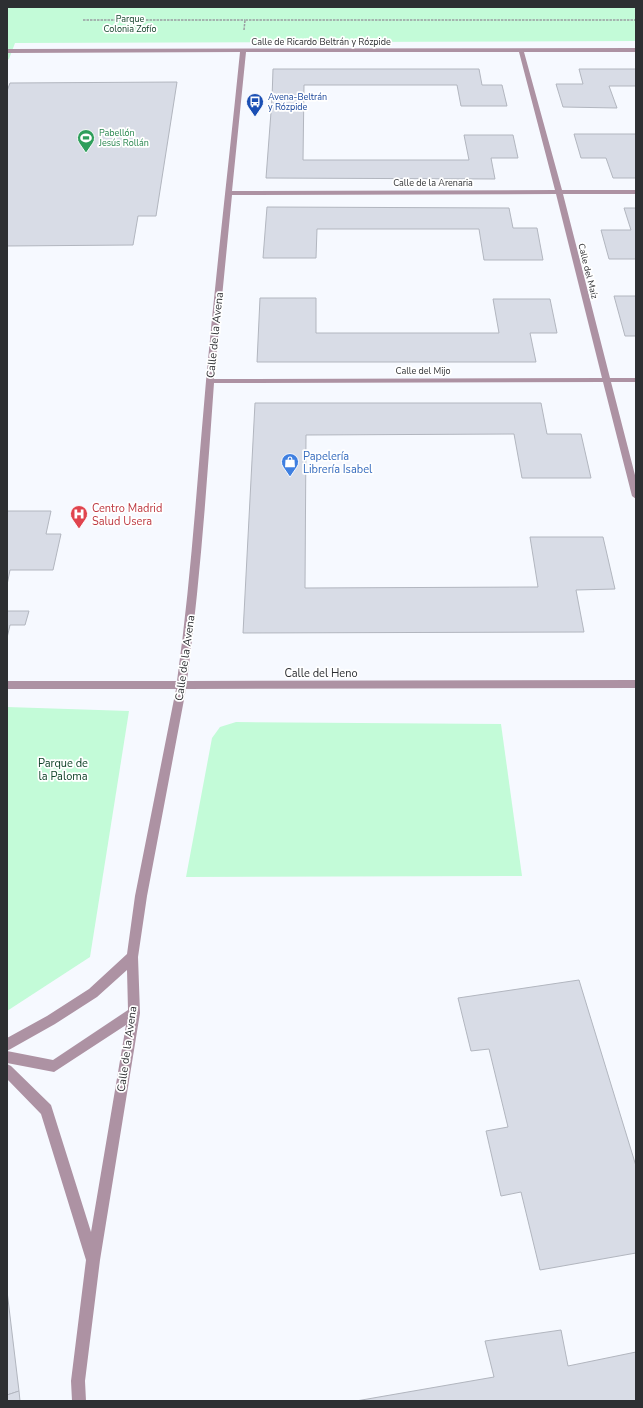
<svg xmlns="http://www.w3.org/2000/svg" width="643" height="1408" font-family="'Nunito Sans',sans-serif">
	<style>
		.green { fill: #c3fbd8 }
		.building { fill: #d8dce6; stroke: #b2b6bf }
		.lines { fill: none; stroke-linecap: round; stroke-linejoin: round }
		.path { stroke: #9a9da1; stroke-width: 1.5; stroke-dasharray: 2.5 1; stroke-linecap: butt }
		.minor { fill: #ad92a3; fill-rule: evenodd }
		.labels { text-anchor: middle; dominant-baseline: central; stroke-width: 3.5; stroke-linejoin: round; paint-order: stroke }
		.far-park-label { font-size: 9px; fill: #114329; stroke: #fff }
		.far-street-label { font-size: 9px; fill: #2d2f32; stroke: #fff }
		.far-transit-label { font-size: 9px; fill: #164399; stroke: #fff; text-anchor: start }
		.far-leisure-label { font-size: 9px; fill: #27864d; stroke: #fff; text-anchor: start }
		.street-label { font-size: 11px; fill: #2d2f32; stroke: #fff }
		.shop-label { font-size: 11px; fill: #366cbe; stroke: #fff; text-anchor: start }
		.health-label { font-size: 11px; fill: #be3a42; stroke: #fff; text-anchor: start }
		.park-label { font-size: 11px; fill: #114329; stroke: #fff }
	</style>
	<rect width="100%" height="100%" fill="#f6f9ff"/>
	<!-- green -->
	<g class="green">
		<polygon points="7,7 636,7 636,41 15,43 9,59 7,60"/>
		<polygon points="7,707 129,711 90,957 7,1011"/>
		<polygon points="236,722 501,724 522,876 186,877 212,738 220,727"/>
	</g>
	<!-- building -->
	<g class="building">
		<polygon points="273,69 479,69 482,85 502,85 507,106 461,106 457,85 304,85 303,160 469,160 464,135 513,135 518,158 491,158 495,179 266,178 272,99"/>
		<polygon points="579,69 636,69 636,86 609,86 617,108 563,107 556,84 583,84"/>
		<polygon points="177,82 156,216 138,216 133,245 7,246 7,91 10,83"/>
		<polygon points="574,134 636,134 636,178 613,178 606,158 581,158"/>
		<polygon points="267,207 509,208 513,228 537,228 543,260 484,260 479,229 317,229 316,258 263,258"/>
		<polygon points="624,208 636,208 636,259 609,259 601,230 631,230"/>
		<polygon points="614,296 636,296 636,336 625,336"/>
		<polygon points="260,298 316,298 316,333 499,333 493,299 550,299 557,333 530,333 536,362 257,362"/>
		<polygon points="255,403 541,403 547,434 581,434 591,478 522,478 514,434 306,435 305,588 538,587 530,537 603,537 615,589 576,590 584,632 243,633"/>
		<polygon points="7,511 51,511 46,534 61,534 53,570 10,570 7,585"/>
		<polygon points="7,611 29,611 25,625 10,625 7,638"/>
		<polygon points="579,980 636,1166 636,1253 540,1270 521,1192 501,1196 486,1131 508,1127 489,1049 471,1051 458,998"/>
		<polygon points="7,1291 19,1391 7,1395"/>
		<polygon points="561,1330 568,1366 636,1352 636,1401 356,1401 494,1377 485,1341"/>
		<polygon points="19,1391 20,1401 7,1401 7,1395"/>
	</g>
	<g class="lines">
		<!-- path -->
		<g class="path">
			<polyline points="83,20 245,20"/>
			<polyline points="244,30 245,20 636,20"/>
		</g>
		<!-- minor -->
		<path class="minor" d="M636 48V52H524L562 190H636V194H563L610 378H636V382H611L636 479V499L632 496 603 382 214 383C207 483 200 582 187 681L636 680V688L186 689 147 896 138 957 140 1013 100 1260 85 1381 86 1401H72L71 1381 86 1260 41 1114 7 1079V1064L11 1066 51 1105 91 1232 126 1025 54 1072 7 1063V1038L47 1016 89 989 127 954 135 896 176 689H7V681H177C191 581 197 481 206 381 216 271 229 162 240 52L7 53V49ZM246 52H519L555 190 232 191ZM556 194 602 378 214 379 232 195ZM127 970 128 1010 53 1060 7 1051 55 1024 97 997Z"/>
	</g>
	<!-- icons -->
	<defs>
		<symbol id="bus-pin" viewBox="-11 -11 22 30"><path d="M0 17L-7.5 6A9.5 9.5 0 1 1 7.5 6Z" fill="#1a4fb4" stroke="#fff"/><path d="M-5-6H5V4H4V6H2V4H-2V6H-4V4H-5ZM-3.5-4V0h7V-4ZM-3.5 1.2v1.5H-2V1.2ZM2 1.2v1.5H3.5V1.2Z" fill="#fff"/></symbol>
		<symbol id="stadium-pin" viewBox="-11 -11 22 30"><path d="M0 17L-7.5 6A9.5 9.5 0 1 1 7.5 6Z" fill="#2e9e5b" stroke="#fff"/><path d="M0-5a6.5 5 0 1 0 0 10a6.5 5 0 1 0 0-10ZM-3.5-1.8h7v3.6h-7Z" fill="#fff"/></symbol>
		<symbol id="shop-pin" viewBox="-11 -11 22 30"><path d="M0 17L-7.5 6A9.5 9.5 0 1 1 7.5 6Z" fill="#3f7fe0" stroke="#fff"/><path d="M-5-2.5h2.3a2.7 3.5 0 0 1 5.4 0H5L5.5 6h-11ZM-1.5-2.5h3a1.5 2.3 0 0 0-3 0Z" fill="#fff"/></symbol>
		<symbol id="hospital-pin" viewBox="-11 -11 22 30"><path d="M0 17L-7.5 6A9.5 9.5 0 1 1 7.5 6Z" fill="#e0444e" stroke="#fff"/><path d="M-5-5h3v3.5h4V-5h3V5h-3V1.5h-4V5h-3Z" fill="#fff"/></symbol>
	</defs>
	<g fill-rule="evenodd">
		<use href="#bus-pin" x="245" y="92" width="20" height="27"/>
		<use href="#stadium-pin" x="76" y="128" width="20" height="27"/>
		<use href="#shop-pin" x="280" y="452" width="20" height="27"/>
		<use href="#hospital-pin" x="69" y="504" width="20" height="27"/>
	</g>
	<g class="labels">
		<!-- far-park labels -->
		<g class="far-park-label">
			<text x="130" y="19">Parque<tspan x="130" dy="10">Colonia Zofío</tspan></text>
		</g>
		<!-- far-street labels -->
		<g class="far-street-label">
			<text x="321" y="42">Calle de Ricardo Beltrán y Rózpide</text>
			<text x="433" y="183">Calle de la Arenaria</text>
			<text transform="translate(588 271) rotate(76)">Calle del Maíz</text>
			<text x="423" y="371">Calle del Mijo</text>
		</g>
		<!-- far-transit labels -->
		<g class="far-transit-label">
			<text x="268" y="97">Avena-Beltrán<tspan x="268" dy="10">y Rózpide</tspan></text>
		</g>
		<!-- far-leisure labels -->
		<g class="far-leisure-label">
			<text x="99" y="133">Pabellón<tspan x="99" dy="10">Jesús Rollán</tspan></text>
		</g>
		<!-- street labels -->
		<g class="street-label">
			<text transform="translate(215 335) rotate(-84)">Calle de la Avena</text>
			<text transform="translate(185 658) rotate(-82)">Calle de la Avena</text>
			<text x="321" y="673">Calle del Heno</text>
			<text transform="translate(127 1049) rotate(-82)">Calle de la Avena</text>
		</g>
		<!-- shop labels -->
		<g class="shop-label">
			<text x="303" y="456">Papelería<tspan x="303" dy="13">Librería Isabel</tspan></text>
		</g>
		<!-- health labels -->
		<g class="health-label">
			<text x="92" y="508">Centro Madrid<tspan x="92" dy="13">Salud Usera</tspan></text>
		</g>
		<!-- park labels -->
		<g class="park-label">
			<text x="63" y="763">Parque de<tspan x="63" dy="13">la Paloma</tspan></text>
		</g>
	</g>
	<!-- border -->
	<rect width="643" height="1408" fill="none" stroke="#2d2f32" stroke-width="16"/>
</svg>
